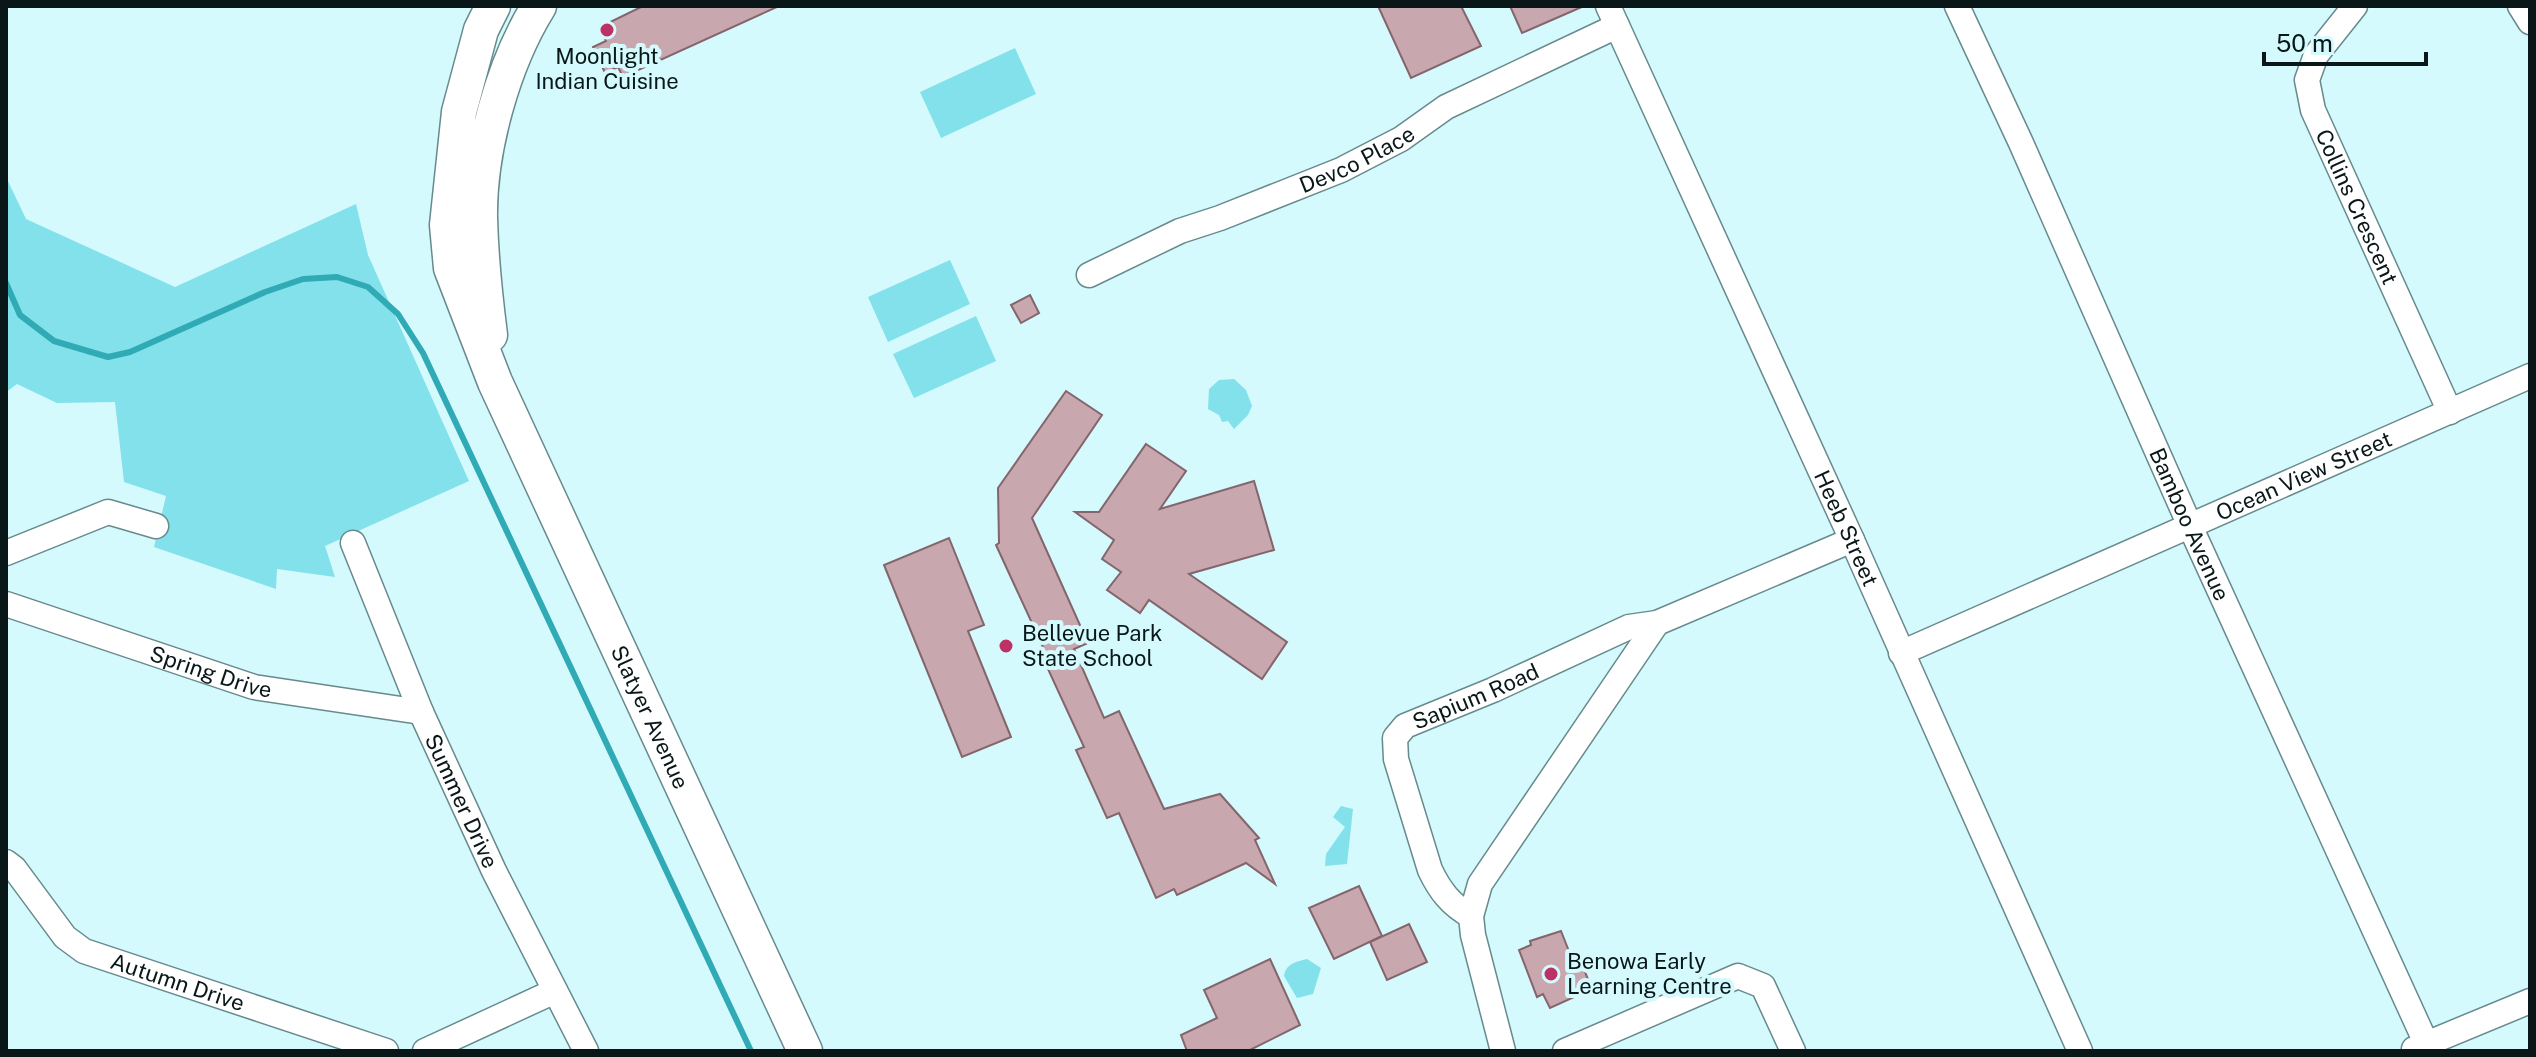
<svg xmlns="http://www.w3.org/2000/svg" width="2536" height="1057" font-family="'Public Sans',sans-serif">
	<style>
		.green { fill: #82e1ea }
		.lines { fill: none; stroke-linecap: round; stroke-linejoin: round }
		.stream { stroke: #30aab5; stroke-width: 6 }
		.building { fill: #c8a7ae; stroke: #83656c; stroke-width: 2 }
		.minor-casing { stroke: #678a8d; stroke-width: 27 }
		.secondary-casing { stroke: #678a8d; stroke-width: 37 }
		.minor { stroke: #fff; stroke-width: 24 }
		.secondary { stroke: #fff; stroke-width: 34 }
		.poi-dot { fill: #bd3165; stroke: #d4fafd; stroke-width: 3 }
		.labels { text-anchor: middle; dominant-baseline: central; stroke-width: 8; stroke-linejoin: round; paint-order: stroke }
		.poi-label { font-size: 22px; fill: #091718; stroke: #d4fafd; text-anchor: start }
		.street-label { font-size: 22px; fill: #091718; stroke: #d4fafd }
	</style>
	<rect width="100%" height="100%" fill="#d4fafd"/>
	<!-- green -->
	<g class="green">
		<polygon points="1015,48 1036,94 941,138 920,92"/>
		<polygon points="6,177 26,219 175,287 356,204 368,255 469,481 325,546 335,577 277,569 276,589 154,547 166,496 124,482 115,402 57,403 17,384 6,392"/>
		<polygon points="950,260 970,304 888,342 868,297"/>
		<polygon points="976,316 996,361 914,398 893,354"/>
		<polygon points="1234,379 1246,390 1252,406 1248,415 1234,429 1228,421 1222,422 1219,415 1208,409 1209,389 1219,380"/>
		<polygon points="1341,806 1353,809 1347,864 1325,866 1326,854 1345,827 1333,817"/>
		<path d="M1307 959 1321 968 1313 994 1297 998 1284 976C1286 964 1295 962 1307 959Z"/>
	</g>
	<g class="lines">
		<!-- stream -->
		<polyline class="stream" points="6,283 20,315 54,341 108,357 130,352 265,292 303,279 337,277 368,287 398,314 423,353 751,1051"/>
	</g>
	<!-- building -->
	<g class="building">
		<polygon points="643,6 779,6 623,77 618,67 605,73 593,47 606,41 600,27"/>
		<polygon points="1378,6 1461,6 1481,46 1411,78"/>
		<polygon points="1510,6 1584,6 1522,33"/>
		<polygon points="1030,295 1039,313 1021,323 1011,305"/>
		<polygon points="1066,391 1102,415 1032,518 1088,643 1074,649 1104,718 1119,711 1164,809 1220,794 1259,838 1255,840 1275,884 1246,863 1177,895 1174,889 1156,898 1119,813 1107,818 1076,750 1084,747 1048,669 1023,655 1043,647 996,545 999,543 998,488"/>
		<polygon points="1146,444 1186,471 1160,509 1254,481 1274,550 1189,574 1287,642 1262,679 1149,600 1140,613 1107,590 1121,572 1102,559 1114,540 1075,512 1099,512"/>
		<polygon points="949,538 984,625 968,631 1011,737 962,757 884,565"/>
		<polygon points="1359,886 1382,936 1334,959 1309,908"/>
		<polygon points="1409,924 1427,962 1387,980 1370,942"/>
		<polygon points="1561,931 1576,969 1583,967 1592,989 1550,1008 1543,994 1537,997 1519,950 1531,945 1530,941"/>
		<polygon points="1270,959 1300,1025 1248,1051 1187,1051 1181,1035 1217,1018 1204,990"/>
	</g>
	<g class="lines">
		<defs>
			<g id="minor">
				<path id="s1" d="M1608 6 1852 540 2080 1051"/>
				<path id="s2" d="M1957 6 2021 143 2190 526 2426 1043"/>
				<path id="s3" d="M2355 6 2316 55 2307 80 2313 110 2450 412"/>
				<polyline points="2520,6 2530,22"/>
				<path id="s4" d="M1089 275 1180 231 1220 218 1341 170 1401 139 1446 107 1617 26"/>
				<path id="s5" d="M353 543 421 712 494 871 586 1051"/>
				<polyline points="6,553 108,512 156,526"/>
				<path id="s6" d="M6 604 254 687 421 712"/>
				<path id="s7" d="M1901 653 2530 376"/>
				<path id="s8" d="M6 862 14 868 65 937 84 951 386 1051"/>
				<path id="s9" d="M1471 916C1451 905 1440 891 1430 870L1396 759 1395 738 1405 726 1493 690 1629 627 1657 623"/>
				<polyline points="2414,1049 2530,1001"/>
				<polyline points="425,1051 555,991"/>
				<polyline points="1503,1051 1473,935 1471,916 1480,884 1657,623 1852,540"/>
				<polyline points="1565,1051 1738,976 1763,986 1793,1051"/>
			</g>
			<g id="secondary">
				<path id="s10" d="M493 6 481 30 459 112 447 225 451 268 495 382 805 1051"/>
				<path d="M490 335C485 296 481 257 480 218 479 150 503 64 539 6"/>
			</g>
		</defs>
		<!-- minor casing -->
		<use href="#minor" class="minor-casing"/>
		<!-- secondary casing -->
		<use href="#secondary" class="secondary-casing"/>
		<!-- minor -->
		<use href="#minor" class="minor"/>
		<!-- secondary -->
		<use href="#secondary" class="secondary"/>
	</g>
	<!-- markers -->
	<g class="poi-dot">
		<circle cx="607" cy="30" r="8"/>
		<circle cx="1006" cy="646" r="8"/>
		<circle cx="1551" cy="974" r="8"/>
	</g>
	<g class="labels">
		<!-- poi labels -->
		<g class="poi-label">
			<text x="607" y="56" text-anchor="middle">Moonlight<tspan x="607" dy="25">Indian Cuisine</tspan></text>
			<text x="1022" y="633">Bellevue Park<tspan x="1022" dy="25">State School</tspan></text>
			<text x="1567" y="961">Benowa Early<tspan x="1567" dy="25">Learning Centre</tspan></text>
		</g>
		<!-- street labels -->
		<g class="street-label">
			<text stroke="none"><textPath href="#s4" startOffset="292">Devco Place</textPath></text>
			<text stroke="none"><textPath href="#s3" startOffset="226">Collins Crescent</textPath></text>
			<text stroke="none"><textPath href="#s7" startOffset="440">Ocean View Street</textPath></text>
			<text stroke="none"><textPath href="#s2" startOffset="568">Bamboo Avenue</textPath></text>
			<text stroke="none"><textPath href="#s1" startOffset="574">Heeb Street</textPath></text>
			<text stroke="none"><textPath href="#s6" startOffset="216">Spring Drive</textPath></text>
			<text stroke="none"><textPath href="#s9" startOffset="292">Sapium Road</textPath></text>
			<text stroke="none"><textPath href="#s10" startOffset="760">Slatyer Avenue</textPath></text>
			<text stroke="none"><textPath href="#s5" startOffset="280">Summer Drive</textPath></text>
			<text stroke="none"><textPath href="#s8" startOffset="218">Autumn Drive</textPath></text>
		</g>
	</g>
	<!-- border -->
	<rect width="2536" height="1057" fill="none" stroke="#091718" stroke-width="16"/>
	<!-- scale -->
	<path d="M2264 52v12h162v-12" fill="none" stroke="#091718" stroke-width="4"/>
	<text x="2276" y="52" font-size="24" fill="#091718" stroke="#d4fafd" stroke-width="6" paint-order="stroke">50 m</text>
</svg>
